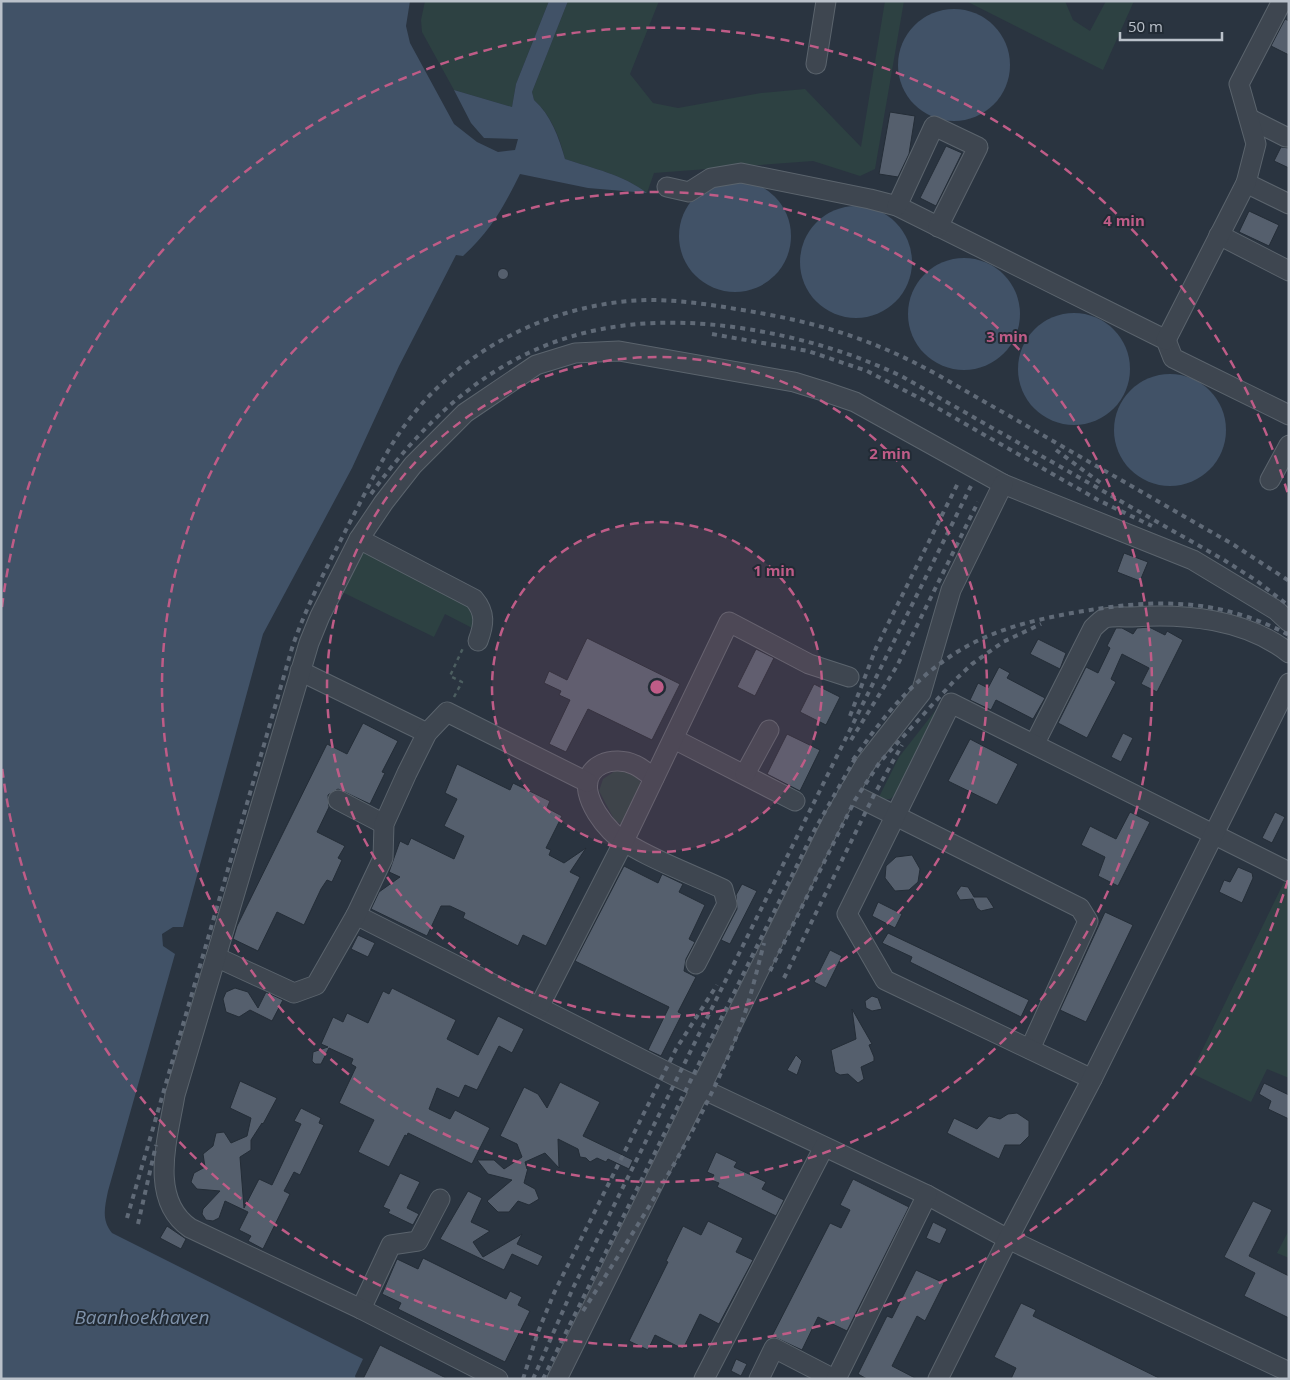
<svg xmlns="http://www.w3.org/2000/svg" width="1290" height="1380" font-family="'Open Sans',sans-serif">
	<style>
		.green { fill: #2d4142 }
		.water { fill: #415267 }
		.building { fill: #555f6d; stroke: #242d37 }
		.lines { fill: none; stroke-linecap: round; stroke-linejoin: round }
		.minor-casing { stroke: #5b646d; stroke-width: 21 }
		.path { stroke: #4c5e60; stroke-width: 2.5; stroke-dasharray: 4 4; stroke-linecap: butt }
		.minor { stroke: #3e4650; stroke-width: 19 }
		.rail { stroke: #606a77; stroke-width: 4; stroke-dasharray: 5 5; stroke-linecap: butt }
		.ring { fill: none; stroke: #bf5c87; stroke-width: 2.5; stroke-dasharray: 9 6 }
		.labels { text-anchor: middle; dominant-baseline: central; stroke-width: 4; stroke-linejoin: round; paint-order: stroke }
		.water-label { font-size: 19px; font-style: italic; fill: #7f92aa; stroke: #222b35 }
		.centre { fill: #bf5c87; stroke: #222b35; stroke-width: 2.5 }
		.ring-label { font-size: 15px; text-anchor: middle; font-weight: bold; fill: #bf5c87; stroke: #222b35; stroke-width: 4; stroke-linejoin: round; paint-order: stroke }
	</style>
	<rect width="100%" height="100%" fill="#2a3440"/>
	<!-- green -->
	<g class="green">
		<polygon points="425,1 549,1 516,84 512,107 454,90 422,32 421,20"/>
		<path d="M568 1H659L630 74 653 103 678 108 761 93 805 89 861 147 885 1H904L875 169 860 176 813 161 654 173 647 193C622 174 594 169 565 159 560 138 551 115 534 100L532 92Z"/>
		<polygon points="966,1 1065,1 1073,20 1090,31 1106,1 1134,1 1103,70"/>
		<polygon points="368,552 472,606 476,630 445,614 434,637 340,591 360,554"/>
		<polygon points="939,706 898,793 890,799 878,799 899,757"/>
		<path d="M615 771C629 770 639 776 644 788L623 825 615 821 599 791 603 779Z"/>
		<polygon points="1284,882 1289,884 1289,1078 1267,1069 1251,1102 1191,1073"/>
		<polygon points="1289,1230 1289,1258 1277,1253"/>
	</g>
	<!-- water -->
	<g class="water">
		<path d="M1 1H410L406 26 410 43 454 124 477 142 498 152 515 150 518 139 484 138 471 123 454 90 512 107 516 84 549 1H568L532 92 534 100C551 115 559 138 565 159 594 169 622 174 647 193L588 188 520 174C504 206 491 231 463 256L456 255 399 366 352 468 263 634 183 927H173L162 934 163 946 175 954 108 1191C105 1206 101 1220 112 1233L363 1359 355 1376 356 1379H1Z"/>
		<circle cx="954" cy="65" r="56"/>
		<circle cx="735" cy="236" r="56"/>
		<circle cx="856" cy="262" r="56"/>
		<circle cx="964" cy="314" r="56"/>
		<circle cx="1074" cy="369" r="56"/>
		<circle cx="1170" cy="430" r="56"/>
	</g>
	<!-- building -->
	<g class="building">
		<polygon points="1285,19 1289,21 1289,55 1271,46"/>
		<polygon points="890,112 915,116 909,154 898,177 879,174"/>
		<polygon points="946,146 962,153 936,206 920,198"/>
		<polygon points="1281,147 1289,148 1289,168 1274,161"/>
		<polygon points="1249,211 1279,225 1269,246 1239,232"/>
		<circle cx="503" cy="274" r="5.5"/>
		<polygon points="1124,553 1148,562 1140,581 1117,572"/>
		<polygon points="1149,627 1165,635 1167,631 1183,640 1157,692 1141,684 1149,668 1122,654 1111,679 1116,682 1087,738 1058,723 1086,667 1098,673 1110,648 1107,646 1116,628 1122,628 1133,634 1137,628"/>
		<polygon points="587,638 680,684 652,740 588,709 566,752 549,744 570,700 559,695 561,691 544,683 549,671 567,680"/>
		<polygon points="1038,639 1066,653 1060,669 1030,654"/>
		<polygon points="756,649 774,658 755,696 737,687"/>
		<polygon points="999,667 1010,673 1007,678 1045,698 1033,719 996,700 991,710 970,700 978,683 988,688"/>
		<polygon points="814,684 840,697 826,725 800,712"/>
		<polygon points="363,723 398,741 382,772 385,773 370,804 338,789 328,795 329,807 317,832 345,846 338,858 342,860 332,882 327,880 321,889 304,925 277,912 258,951 233,939 237,926 327,744 347,754"/>
		<polygon points="1123,733 1133,738 1121,762 1111,757"/>
		<polygon points="787,734 820,750 800,791 767,774"/>
		<polygon points="970,739 1018,764 997,805 948,781"/>
		<polygon points="457,764 510,790 513,783 550,801 547,808 562,816 546,848 551,850 549,855 564,863 586,848 570,872 580,877 546,946 523,935 518,946 463,918 465,913 450,906 441,906 427,936 371,909 379,892 400,877 389,872 400,841 408,845 411,838 454,859 464,836 444,826 457,799 445,793"/>
		<polygon points="1130,812 1150,822 1118,886 1098,876 1105,857 1081,845 1090,826 1116,839"/>
		<polygon points="1275,812 1285,817 1272,843 1262,838"/>
		<polygon points="912,855 920,869 918,882 909,890 895,891 885,878 886,866 896,857"/>
		<polygon points="624,866 658,883 662,874 683,884 679,892 705,905 689,939 695,942 686,959 684,971 696,977 678,1012 682,1014 661,1056 648,1050 669,1007 575,961"/>
		<polygon points="1238,867 1252,873 1253,878 1242,903 1219,892 1224,880 1230,882"/>
		<polygon points="742,884 757,891 730,944 721,940 737,909 736,895"/>
		<polygon points="961,886 968,887 974,897 987,897 994,908 981,911 977,908 973,899 960,900 956,893"/>
		<polygon points="878,902 902,914 895,928 872,916"/>
		<polygon points="1105,912 1133,925 1086,1022 1060,1010"/>
		<polygon points="888,933 1029,1000 1021,1017 910,962 912,957 882,943"/>
		<polygon points="358,935 375,943 368,957 351,949"/>
		<polygon points="830,950 842,956 826,988 814,982"/>
		<polygon points="235,988 248,992 258,1008 266,992 283,1000 272,1021 250,1010 239,1017 226,1012 223,999 226,992"/>
		<polygon points="392,988 456,1020 447,1039 478,1055 498,1016 524,1029 512,1053 499,1046 477,1090 465,1085 459,1098 437,1088 429,1109 450,1119 455,1110 490,1128 472,1164 408,1133 407,1136 405,1135 389,1167 358,1152 374,1120 339,1103 356,1067 351,1064 353,1059 329,1048 321,1064 315,1064 312,1061 313,1052 328,1047 321,1044 333,1017 343,1022 347,1013 368,1023 383,991 389,994"/>
		<polygon points="872,996 878,998 882,1009 872,1011 866,1008 865,1001"/>
		<polygon points="852,1009 872,1044 869,1045 874,1057 874,1061 861,1067 864,1079 858,1083 848,1074 840,1075 835,1072 831,1050 856,1039"/>
		<polygon points="796,1055 802,1061 797,1075 787,1070"/>
		<polygon points="240,1081 277,1098 263,1124 262,1123 251,1140 251,1150 240,1157 244,1208 259,1179 272,1185 301,1124 294,1121 301,1108 321,1118 319,1123 324,1125 300,1175 294,1172 284,1191 290,1194 263,1249 248,1241 251,1236 239,1230 248,1212 225,1201 219,1218 213,1221 206,1220 202,1214 203,1209 220,1191 197,1189 191,1182 194,1173 205,1167 203,1154 213,1146 216,1133 224,1132 231,1143 247,1136 251,1118 230,1108"/>
		<polygon points="560,1082 600,1102 583,1136 633,1160 629,1169 608,1159 606,1162 597,1158 590,1162 586,1158 580,1157 578,1149 558,1139 559,1168 545,1153 525,1162 527,1169 528,1168 524,1183 535,1189 539,1199 529,1205 518,1201 509,1212 498,1212 487,1201 512,1180 488,1174 477,1160 494,1160 504,1169 522,1157 517,1144 500,1136 524,1087 538,1094 547,1108"/>
		<polygon points="1264,1083 1289,1095 1289,1119 1268,1109 1271,1101 1259,1094"/>
		<polygon points="1017,1113 1029,1121 1029,1136 1020,1145 1005,1145 999,1159 947,1133 954,1118 977,1129 989,1116 1000,1119 1008,1114"/>
		<polygon points="716,1152 737,1162 734,1167 766,1182 762,1189 784,1200 776,1216 717,1187 719,1183 711,1180 714,1175 707,1172"/>
		<polygon points="400,1173 420,1182 407,1208 419,1214 413,1225 388,1213 390,1210 383,1207"/>
		<polygon points="853,1179 909,1207 847,1331 818,1317 802,1350 772,1336 830,1223 841,1228 850,1210 840,1205"/>
		<polygon points="468,1191 482,1198 471,1222 490,1231 473,1242 483,1257 522,1234 517,1244 543,1256 538,1266 512,1254 504,1270 440,1239"/>
		<polygon points="1253,1201 1272,1210 1249,1256 1289,1276 1289,1318 1244,1296 1255,1273 1224,1257"/>
		<polygon points="708,1221 743,1238 736,1252 753,1260 719,1324 700,1314 683,1349 655,1335 648,1350 629,1341 668,1262 666,1261 683,1226 701,1235"/>
		<polygon points="933,1222 947,1229 940,1244 926,1238"/>
		<polygon points="167,1226 186,1239 181,1249 160,1238"/>
		<polygon points="423,1258 506,1299 510,1291 522,1297 518,1305 530,1311 505,1362 398,1309 401,1303 382,1294 397,1259 418,1269"/>
		<polygon points="916,1270 944,1283 925,1321 917,1316 892,1366 917,1379 867,1379 858,1374 887,1316 892,1318"/>
		<polygon points="1021,1303 1036,1310 1033,1316 1161,1379 1011,1379 1016,1368 994,1357"/>
		<polygon points="380,1345 448,1379 363,1379"/>
		<polygon points="736,1359 747,1364 741,1376 731,1371"/>
	</g>
	<g class="lines">
		<defs>
			<g id="minor">
				<polyline points="816,64 826,1"/>
				<polyline points="1250,119 1286,137"/>
				<polyline points="1246,183 1289,204"/>
				<polyline points="667,187 689,192 711,178 741,173 870,199 897,206 1166,340 1173,358 1289,415"/>
				<polyline points="897,206 934,126 978,147 938,227"/>
				<polyline points="1219,235 1289,271"/>
				<polyline points="1166,340 1246,183 1256,144 1239,84 1282,1"/>
				<polyline points="1270,480 1289,445"/>
				<path d="M359 539 474 599C486 613 484 625 478 641"/>
				<polyline points="300,671 427,733"/>
				<polyline points="674,739 795,801"/>
				<path d="M1035 743 1093 628C1096 625 1101 620 1105 618 1112 616 1124 617 1132 617 1184 613 1246 619 1289 653"/>
				<polyline points="745,774 769,730"/>
				<path d="M654 778C648 774 642 768 635 765 614 755 583 764 588 792 591 806 601 821 611 831 631 852 694 875 723 889L727 904 696 964"/>
				<polyline points="848,792 1080,908 1088,921 1030,1049"/>
				<polyline points="338,800 384,824"/>
				<polyline points="356,915 675,1076 927,1195 1008,1239 1289,1372"/>
				<polyline points="216,957 294,993 316,985 356,915 383,858 384,824 407,773 427,733 447,712 587,782"/>
				<polyline points="539,1007 623,843 729,622 809,664 849,677"/>
				<polyline points="1092,1079 885,980 847,914 951,703 1289,872"/>
				<polyline points="361,1309 391,1245 418,1241 440,1199"/>
				<path d="M498 1379 361 1309 190 1228C148 1199 168 1138 175 1095L309 643 320 616 359 539 384 502 413 465 465 413 536 365 575 353 619 351 794 382 823 391 855 402 1003 484 1193 560 1276 610 1289 622"/>
				<polyline points="557,1379 835,816 866,763 921,693 951,590 1003,484"/>
				<polyline points="704,1379 824,1147"/>
				<polyline points="759,1379 774,1348 834,1379"/>
				<polyline points="836,1379 927,1195"/>
				<polyline points="938,1379 1008,1239 1092,1079 1289,683"/>
			</g>
		</defs>
		<!-- minor casing -->
		<use href="#minor" class="minor-casing"/>
		<!-- path -->
		<polyline class="path" points="454,697 462,682 450,676 463,648"/>
		<!-- minor -->
		<use href="#minor" class="minor"/>
		<!-- rail -->
		<g class="rail">
			<polyline points="712,334 808,351 867,371 927,402 1098,500 1152,526"/>
			<polyline points="1056,450 1102,484"/>
			<path d="M371 494C467 361 576 304 741 328 799 337 851 352 903 377L1224 560 1257 581 1289 606"/>
			<polyline points="850,716 876,648 959,481"/>
			<polyline points="851,740 897,666 978,502"/>
			<path d="M853 760C880 721 908 685 948 658 985 632 1028 621 1072 613 1150 599 1216 596 1289 635"/>
			<polyline points="770,971 855,800 880,762 954,681 972,664 1003,642 1041,624"/>
			<polyline points="784,978 874,795 902,745"/>
			<path d="M127 1218 292 648C307 604 329 563 350 522 369 486 386 449 411 417 467 345 558 302 648 300 678 300 707 304 736 309 813 321 869 337 938 375L1234 545 1289 581"/>
			<polyline points="138,1224 156,1145"/>
			<path d="M583 1311C640 1222 698 1134 737 1035 749 1005 756 974 764 943"/>
			<polyline points="523,1379 538,1332 554,1293 676,1049 717,985"/>
			<polyline points="533,1379 573,1288 971,486"/>
			<polyline points="543,1379 814,831 857,755"/>
		</g>
	</g>
	<!-- distance rings -->
	<circle cx="657" cy="687" r="165" fill="#bf5c87" fill-opacity=".12"/>
	<g class="ring">
		<circle cx="657" cy="687" r="165"/>
		<circle cx="657" cy="687" r="330"/>
		<circle cx="657" cy="687" r="495"/>
		<path d="M1288 880A660 660 0 0 1 2 767M2 607A660 660 0 0 1 1288 494"/>
	</g>
	<g class="labels">
		<!-- water labels -->
		<g class="water-label">
			<text x="142" y="1317">Baanhoekhaven</text>
		</g>
	</g>
	<circle cx="657" cy="687" r="8" class="centre"/>
	<g class="ring-label">
		<text x="1124" y="226">4 min</text>
		<text x="1007" y="342">3 min</text>
		<text x="890" y="459">2 min</text>
		<text x="774" y="576">1 min</text>
	</g>
	<!-- border -->
	<rect width="1290" height="1380" fill="none" stroke="#bac1ca" stroke-width="5"/>
	<!-- scale -->
	<path d="M1120 32v8h102v-8" fill="none" stroke="#bac1ca" stroke-width="2.5"/>
	<text x="1128" y="32" font-size="15" fill="#bac1ca" stroke="#222b35" stroke-width="4" paint-order="stroke">50 m</text>
</svg>
